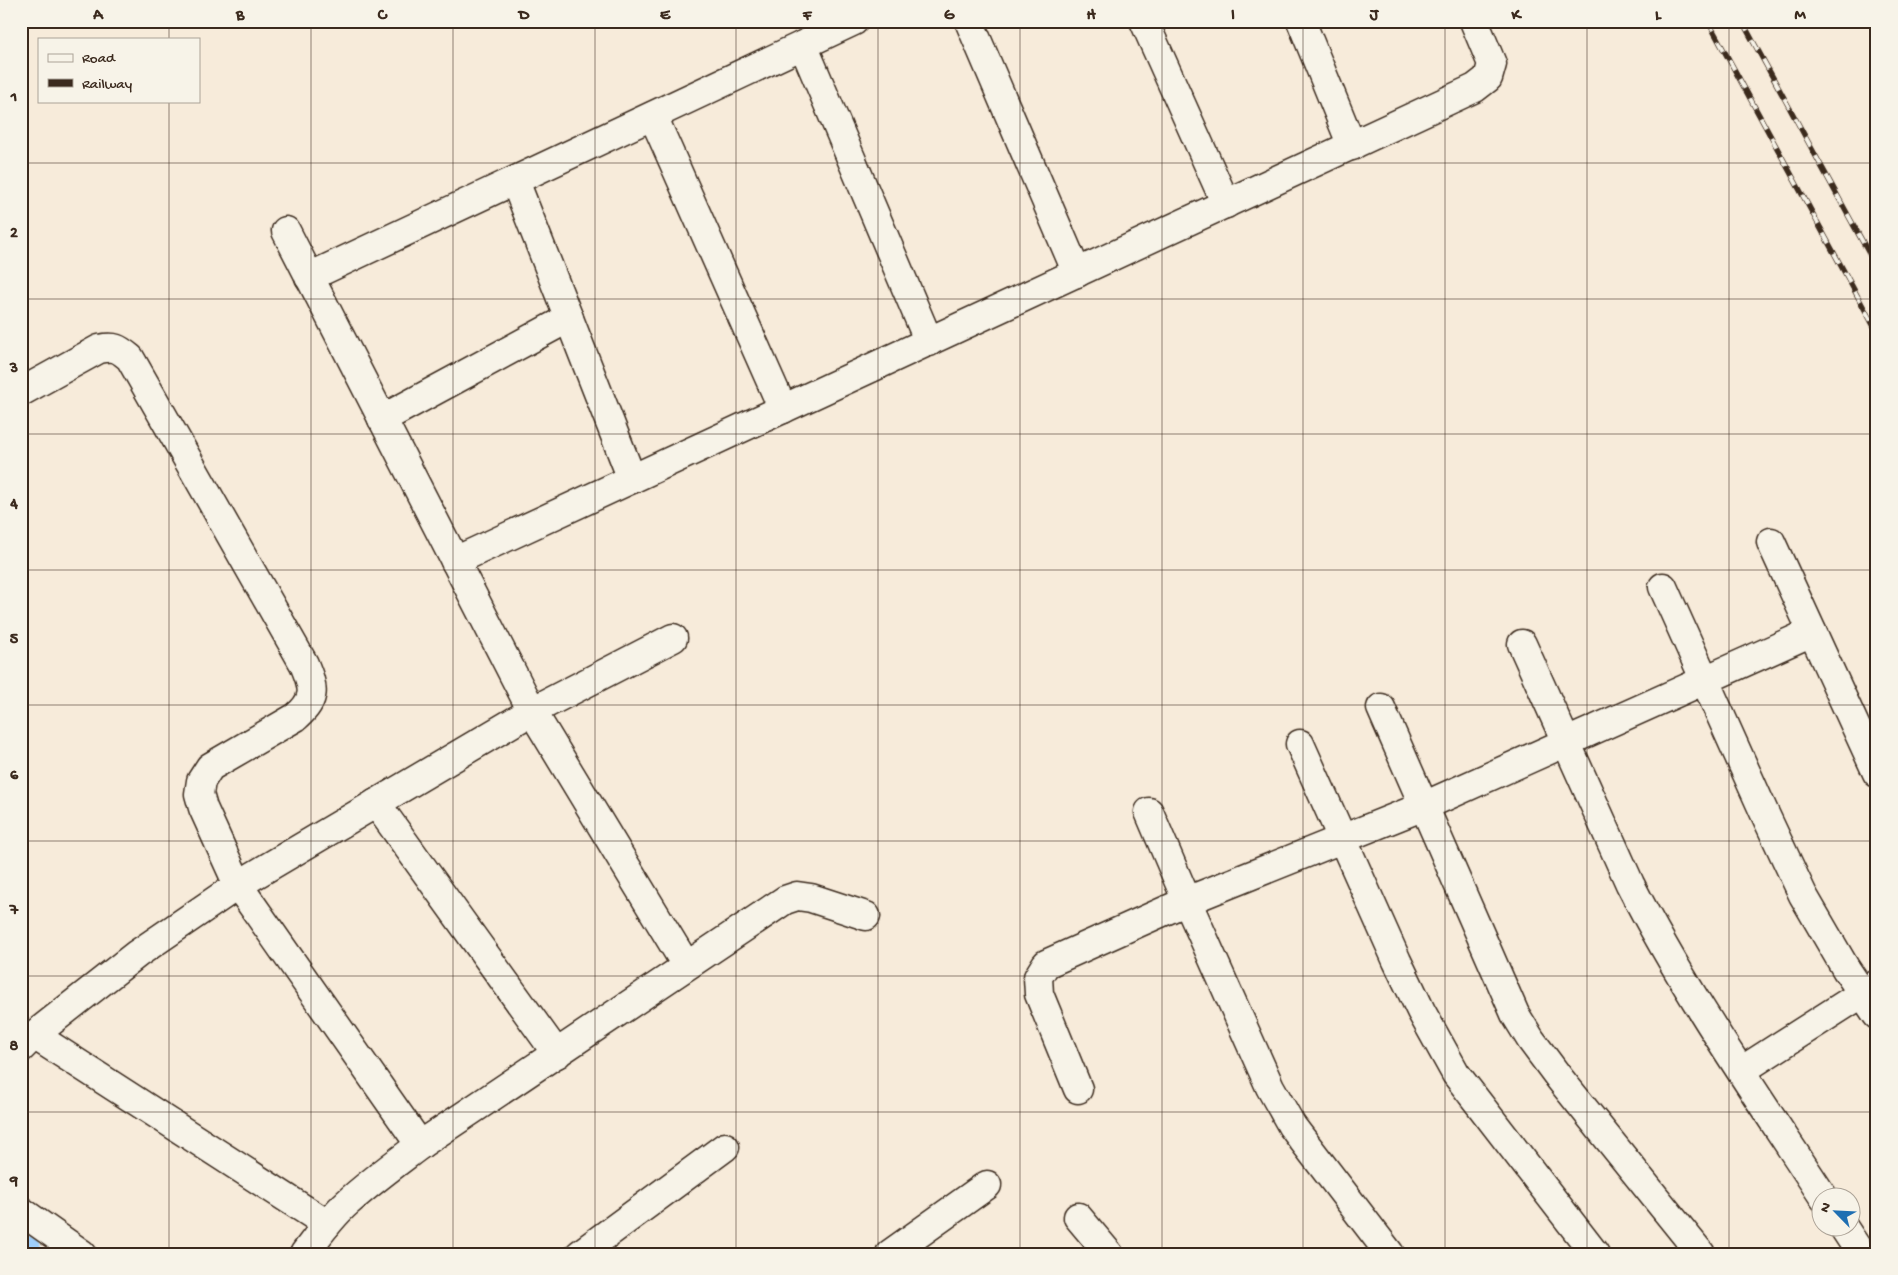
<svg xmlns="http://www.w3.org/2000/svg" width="1898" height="1275" font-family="'Gochi Hand',sans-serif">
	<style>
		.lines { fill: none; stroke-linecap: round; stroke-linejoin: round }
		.canal { stroke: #9fcefa; stroke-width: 34 }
		.minor-casing { stroke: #3b2a1e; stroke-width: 31 }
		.minor { stroke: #f7f3e8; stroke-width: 28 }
		.rail-casing { stroke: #3b2a1e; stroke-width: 5.5 }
		.rail { stroke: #f7f3e8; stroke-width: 4; stroke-dasharray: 11; stroke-linecap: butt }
		.grid { fill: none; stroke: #3b2a1e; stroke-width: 1; stroke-opacity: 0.55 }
		.neatline { fill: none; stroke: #3b2a1e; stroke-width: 2 }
		.grid-label { font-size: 16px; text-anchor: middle; font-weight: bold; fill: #3b2a1e }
	</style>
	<rect width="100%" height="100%" fill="#f7ebda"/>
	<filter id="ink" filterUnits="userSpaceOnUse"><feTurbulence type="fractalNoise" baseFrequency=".02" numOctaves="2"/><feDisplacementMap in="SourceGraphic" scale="10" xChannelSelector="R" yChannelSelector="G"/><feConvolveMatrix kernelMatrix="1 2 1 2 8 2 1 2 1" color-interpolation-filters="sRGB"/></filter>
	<g filter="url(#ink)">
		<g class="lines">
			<!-- canal -->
			<polyline class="canal" points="21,1251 26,1254"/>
			<defs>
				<g id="minor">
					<polyline points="969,21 1077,273"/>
					<polyline points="1144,21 1226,204"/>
					<polyline points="1301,21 1352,146"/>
					<polyline points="803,45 929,342"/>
					<polyline points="653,116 783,409"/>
					<polyline points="515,181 632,479"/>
					<polyline points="286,231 532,711 686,965"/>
					<polyline points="309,277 854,21"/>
					<path d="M21 392 99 349C115 346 118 348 130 358L304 664C314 688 317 699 296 717L210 767 201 781 199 794 203 808 238 885 420 1145"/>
					<polyline points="382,419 569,318"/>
					<polyline points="1771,542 1877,773"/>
					<polyline points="455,561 1475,88 1488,78 1492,64 1474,21"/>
					<polyline points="1663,587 1764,812 1803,895 1846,969 1877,1015"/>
					<path d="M1522 644 1630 884C1686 994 1757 1095 1824 1198"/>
					<polyline points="1381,708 1515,1014 1531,1040 1560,1079 1701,1254"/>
					<polyline points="1300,744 1397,961 1421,1011 1456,1074 1595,1254"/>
					<polyline points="376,803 557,1054"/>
					<polyline points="1149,812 1187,901 1270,1087 1292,1126 1390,1254"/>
					<polyline points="34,1035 327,1224"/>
					<polyline points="21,1048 34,1035 137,954 238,885 532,711 673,638"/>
					<polyline points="1741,1071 1877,984"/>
					<polyline points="1078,1089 1039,994 1038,977 1046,964 1187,901 1424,806 1812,632"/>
					<polyline points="21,1211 82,1254"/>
					<polyline points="1078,1217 1109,1254"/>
					<polyline points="1844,1228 1861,1254"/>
					<path d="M304 1254C318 1236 330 1218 347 1203 370 1182 395 1164 420 1145L785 900 797 896 811 898 866 916"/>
					<polyline points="580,1254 725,1147"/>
					<polyline points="890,1254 987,1185"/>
				</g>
			</defs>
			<!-- minor casing -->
			<use href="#minor" class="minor-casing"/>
			<!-- minor -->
			<use href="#minor" class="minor"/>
			<defs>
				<g id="rail">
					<polyline points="1708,21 1877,332"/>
					<polyline points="1742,21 1877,268"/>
				</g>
			</defs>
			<!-- rail casing -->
			<use href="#rail" class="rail-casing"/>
			<!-- rail -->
			<use href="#rail" class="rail"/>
		</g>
	</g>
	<!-- grid -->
	<path class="grid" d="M169 21V39M311 21V1254M453 21V1254M595 21V1254M736 21V1254M878 21V1254M1020 21V1254M1162 21V1254M1303 21V1254M1445 21V1254M1587 21V1254M1729 21V1254M169 101V1254M21 163H1877M21 299H1877M21 434H1877M21 570H1877M21 705H1877M21 841H1877M21 976H1877M21 1112H1877"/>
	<!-- margin -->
	<rect width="1898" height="1275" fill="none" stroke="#f7f3e8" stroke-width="55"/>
	<!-- legend -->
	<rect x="38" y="38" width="162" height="65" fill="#f7f3e8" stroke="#aca397"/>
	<rect x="48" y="54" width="25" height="8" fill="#f7f3e8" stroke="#aca397"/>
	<text x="82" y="62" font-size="15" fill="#3b2a1e">Road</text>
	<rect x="48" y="79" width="25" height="8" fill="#3b2a1e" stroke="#aca397"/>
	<text x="82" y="88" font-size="15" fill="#3b2a1e">Railway</text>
	<!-- north arrow -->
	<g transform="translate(1836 1212) rotate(294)"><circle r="24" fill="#f7f3e8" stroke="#aca397"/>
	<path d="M0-4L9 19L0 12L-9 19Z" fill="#1f6fb2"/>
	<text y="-8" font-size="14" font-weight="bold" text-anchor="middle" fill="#3b2a1e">N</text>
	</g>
	<rect x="28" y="28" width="1842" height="1220" class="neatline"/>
	<g class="grid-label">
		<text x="98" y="19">A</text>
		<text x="240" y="19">B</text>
		<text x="382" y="19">C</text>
		<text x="524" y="19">D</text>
		<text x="665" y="19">E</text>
		<text x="807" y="19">F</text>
		<text x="949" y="19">G</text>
		<text x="1091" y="19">H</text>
		<text x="1233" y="19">I</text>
		<text x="1374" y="19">J</text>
		<text x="1516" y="19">K</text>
		<text x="1658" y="19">L</text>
		<text x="1800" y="19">M</text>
		<text x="14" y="101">1</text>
		<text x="14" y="237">2</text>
		<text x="14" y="372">3</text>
		<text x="14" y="508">4</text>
		<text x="14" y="643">5</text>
		<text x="14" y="779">6</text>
		<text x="14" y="914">7</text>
		<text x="14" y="1050">8</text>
		<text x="14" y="1185">9</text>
	</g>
</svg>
